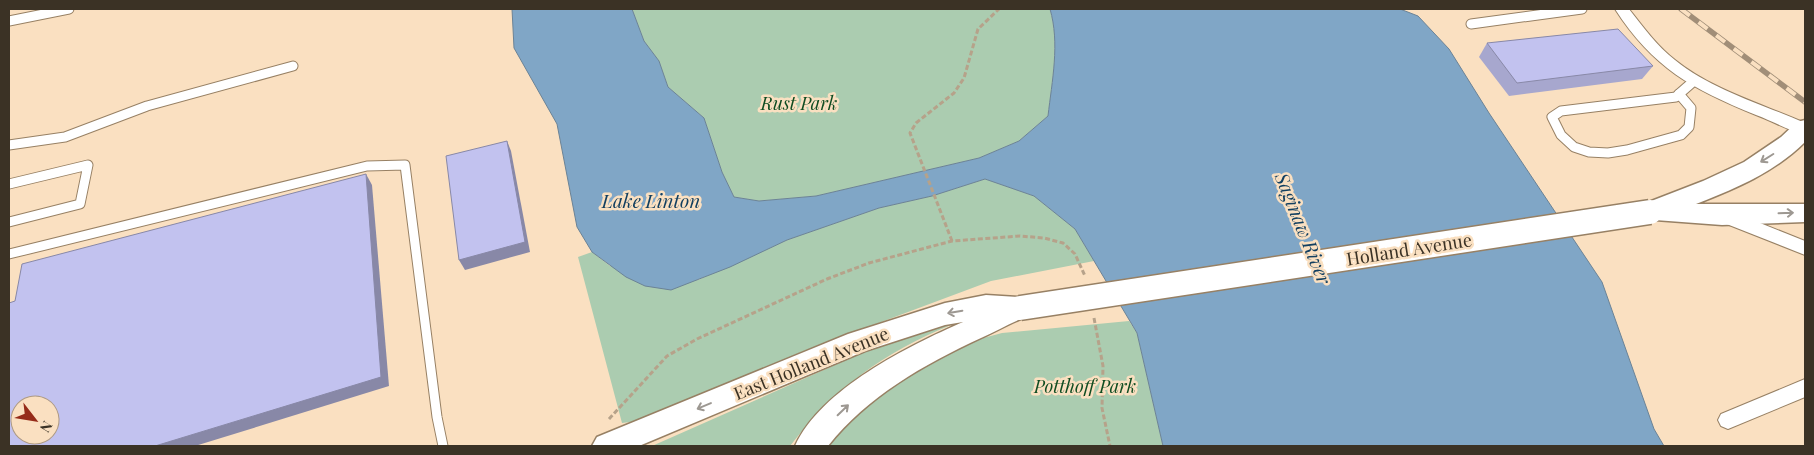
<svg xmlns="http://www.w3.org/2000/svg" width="1814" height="455" font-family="'Playfair Display',serif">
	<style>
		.green { fill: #abccb0 }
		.water { fill: #80a6c6; stroke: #6b8396 }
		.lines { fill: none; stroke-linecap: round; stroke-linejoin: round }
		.service-casing { stroke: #978064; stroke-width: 11 }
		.minor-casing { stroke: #978064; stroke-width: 2 }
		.secondary-casing { stroke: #978064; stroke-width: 3 }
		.path { stroke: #b6a28a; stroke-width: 3; stroke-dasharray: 5 2.5; stroke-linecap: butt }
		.service { stroke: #fff; stroke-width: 9 }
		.minor { fill: #fff; fill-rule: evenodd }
		.secondary { fill: #fff; fill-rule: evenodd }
		.rail-casing { stroke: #a18e78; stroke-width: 5.5 }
		.rail { stroke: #fae0c1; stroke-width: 4; stroke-dasharray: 11; stroke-linecap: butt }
		.secondary-bridge-casing { stroke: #978064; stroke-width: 27; stroke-linecap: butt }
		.secondary-bridge { stroke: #fff; stroke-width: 24 }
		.wall { fill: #a7a7ce }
		.shaded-wall { fill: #8888a7 }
		.building { fill: #c2c2ef; stroke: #8888a7; fill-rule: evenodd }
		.oneway { stroke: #9d9892 }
		.labels { text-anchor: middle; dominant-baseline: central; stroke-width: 5; stroke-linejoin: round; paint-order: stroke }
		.park-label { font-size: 18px; font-style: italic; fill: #0f4c21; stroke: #fae0c1 }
		.street-label { font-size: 18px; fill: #3b3225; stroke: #fae0c1 }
		.water-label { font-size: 19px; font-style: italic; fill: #123f60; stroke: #fae0c1 }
	</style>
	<rect width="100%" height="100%" fill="#fae0c1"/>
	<!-- green -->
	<g class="green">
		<path d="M632 9H1050C1060 43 1052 81 1048 116L1019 141 979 158 816 196 759 201 734 197 722 172 704 118 668 87 659 61 644 41Z"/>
		<polygon points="985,179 1034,196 1075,229 1094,261 991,281 801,352 693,400 630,422 622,423 578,257 592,252 610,266 698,280 787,240 879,208 932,196"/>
		<path d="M950 321 951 325C883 353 835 388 790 446H652L896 338Z"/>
		<polygon points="1129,321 1137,333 1163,446 824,446 849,420 892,383 972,341 1002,333"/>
	</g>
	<!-- water -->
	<path class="water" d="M512 9H632L644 41 659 61 668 87 704 118 722 172 734 197 759 201 816 196 979 158 1019 141 1048 116C1052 81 1060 43 1050 9H1400L1418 16 1449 49 1489 113 1602 282 1654 429 1664 446H1163L1137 333 1075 229 1034 196 985 179 932 196 879 208 787 240 730 267 671 290 645 286 626 277 592 252 577 227 557 124 514 48Z"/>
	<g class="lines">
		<defs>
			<g id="service">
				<polyline points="9,21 69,9"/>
				<polyline points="1471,24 1582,9"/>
				<polygon points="1679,94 1691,108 1689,127 1681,135 1627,150 1608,153 1589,152 1574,147 1561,135 1552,117 1561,111 1676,97"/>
				<polyline points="1679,94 1695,80"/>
				<polyline points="9,145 65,137 147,106 293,66"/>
				<polyline points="9,184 88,165 80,204 9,222"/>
				<polyline points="9,254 367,166 405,165 437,417 443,446"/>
			</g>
			<g id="minor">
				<path d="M1615 9H1629C1643 27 1657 46 1675 60 1712 90 1762 104 1805 123V135C1788 130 1772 121 1756 115 1692 89 1653 68 1615 9Z"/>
				<polygon points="1725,209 1805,241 1805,255 1719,221 1716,216 1719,211"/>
				<polygon points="1805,379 1805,397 1728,429 1721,426 1718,420 1721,414"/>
			</g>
			<g id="secondary">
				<path d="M1805 120V142C1775 172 1735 189 1696 204H1805V222L1722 225 1655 220 1650 221 1641 219 1638 212 1641 205 1703 181 1744 162 1781 137 1797 122Z"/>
				<path d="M986 295 1020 297 1029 300 1033 308 1029 316C1013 321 997 331 981 338 923 365 868 396 828 446H795C821 389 908 346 963 322L945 325 865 351 639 446H592L597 437 848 334 945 303Z"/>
			</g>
		</defs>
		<!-- service casing -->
		<use href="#service" class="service-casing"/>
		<!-- minor casing -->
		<use href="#minor" class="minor-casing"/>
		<!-- secondary casing -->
		<use href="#secondary" class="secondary-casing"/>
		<!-- path -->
		<g class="path">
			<polyline points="952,241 910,133 916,123 954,93 964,78 978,29 999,9"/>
			<polyline points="1094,318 1103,366 1102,408 1110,446"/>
			<polyline points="609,419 667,356 697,339 827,279 869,263 952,241 1020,236 1044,238 1063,243 1075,254 1085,276"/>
		</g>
		<!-- service -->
		<use href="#service" class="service"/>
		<!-- minor -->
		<use href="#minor" class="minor"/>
		<!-- secondary -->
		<use href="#secondary" class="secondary"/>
		<defs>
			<polyline id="rail" points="1681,9 1805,102"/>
		</defs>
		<!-- rail casing -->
		<use href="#rail" class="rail-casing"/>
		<!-- rail -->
		<use href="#rail" class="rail"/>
		<defs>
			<polyline id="secondary-bridge" points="1020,308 1650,212"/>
		</defs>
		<!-- secondary-bridge casing -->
		<use href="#secondary-bridge" class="secondary-bridge-casing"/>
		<!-- secondary-bridge -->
		<use href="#secondary-bridge" class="secondary-bridge"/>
	</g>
	<!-- wall -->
	<polygon class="wall" points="1487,43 1653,66 1642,79 1509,96 1479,57"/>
	<!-- shaded-wall -->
	<g class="shaded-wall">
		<polygon points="507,141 511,151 530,252 465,270 459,260"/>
		<polygon points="366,174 372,185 389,386 195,446 155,446"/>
	</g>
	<!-- building -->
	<g class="building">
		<polygon points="1618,29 1653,66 1517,83 1487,43"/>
		<polygon points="507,141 525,242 459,260 446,156"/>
		<path d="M366 174 381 377 155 446H9V303L15 301 22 264ZM20 405H50V435H20Z"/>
	</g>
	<!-- one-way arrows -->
	<defs><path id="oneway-shaft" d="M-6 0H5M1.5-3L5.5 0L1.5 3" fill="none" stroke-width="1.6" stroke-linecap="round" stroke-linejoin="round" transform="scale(1.25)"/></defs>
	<g class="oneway">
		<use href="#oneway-shaft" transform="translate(1767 158) rotate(148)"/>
		<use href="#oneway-shaft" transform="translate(1786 213) rotate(-2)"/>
		<use href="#oneway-shaft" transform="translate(955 312) rotate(170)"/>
		<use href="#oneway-shaft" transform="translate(704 406) rotate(157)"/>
		<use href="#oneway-shaft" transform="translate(843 410) rotate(-44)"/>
	</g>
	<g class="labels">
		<!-- park labels -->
		<g class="park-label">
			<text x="799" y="103">Rust Park</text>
			<text x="1085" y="386">Potthoff Park</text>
		</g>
		<!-- street labels -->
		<g class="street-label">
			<text transform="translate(1409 249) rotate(-9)">Holland Avenue</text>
			<text transform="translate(811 363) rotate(-22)">East Holland Avenue</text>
		</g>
		<!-- water labels -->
		<g class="water-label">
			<text x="651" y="200">Lake Linton</text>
			<text transform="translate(1304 228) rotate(68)">Saginaw River</text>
		</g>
	</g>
	<!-- border -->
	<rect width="1814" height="455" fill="none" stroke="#3b3225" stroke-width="20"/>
	<!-- north arrow -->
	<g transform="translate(35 420) rotate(121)"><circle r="24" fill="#fae0c1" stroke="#ae9a83"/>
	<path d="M0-4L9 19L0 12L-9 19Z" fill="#952b19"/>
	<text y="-8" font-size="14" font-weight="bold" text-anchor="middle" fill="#3b3225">N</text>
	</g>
</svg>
